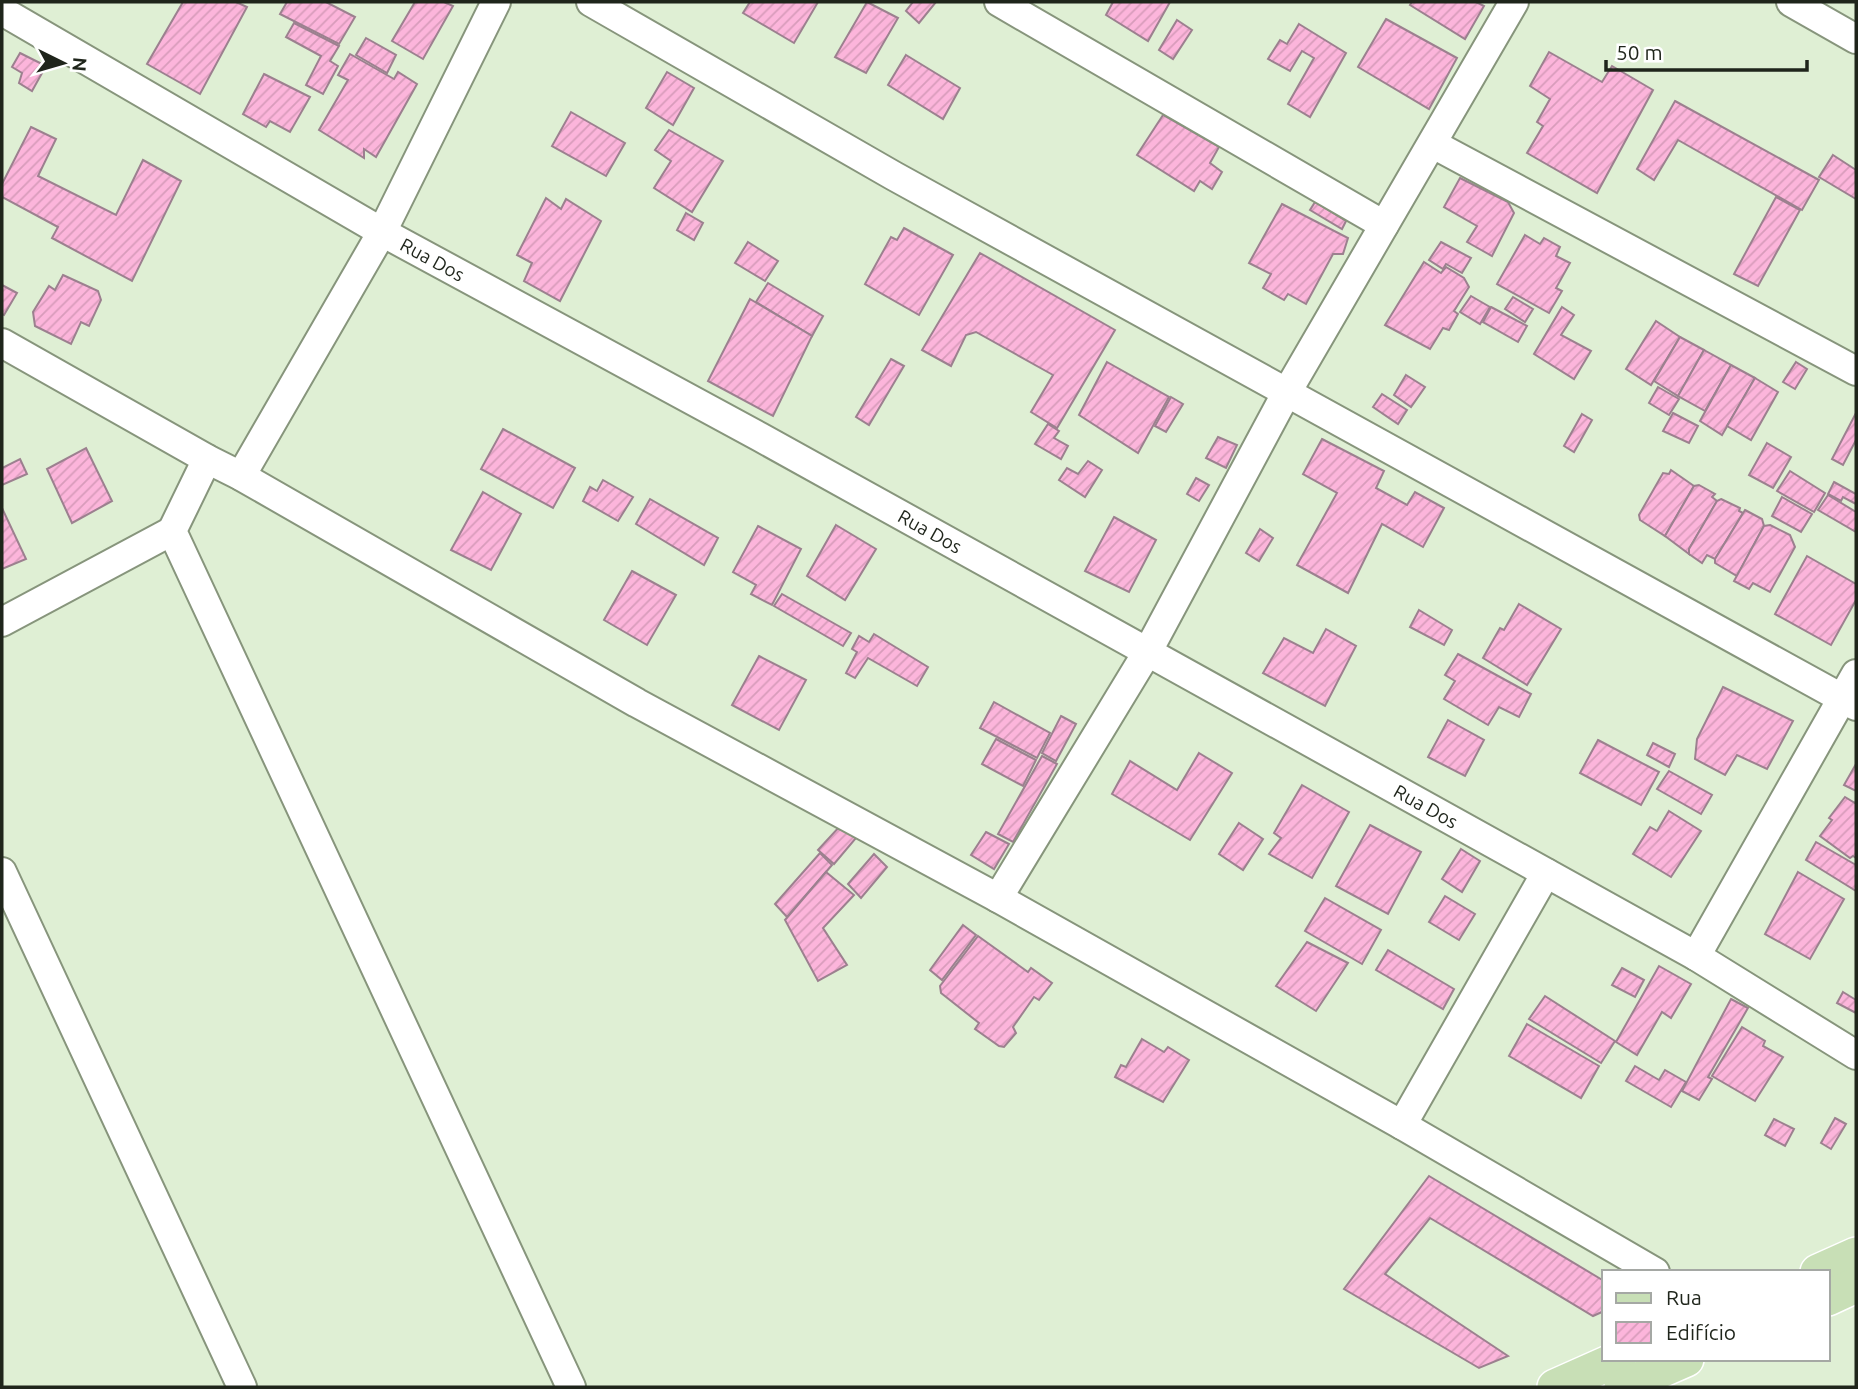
<svg xmlns="http://www.w3.org/2000/svg" width="1858" height="1389" font-family="Ubuntu,sans-serif">
	<style>
		.building { fill: url(#building-hatch); stroke: #9c808f; stroke-width: 2 }
		.lines { fill: none; stroke-linecap: round; stroke-linejoin: round }
		.minor-casing { stroke: #87957c; stroke-width: 32 }
		.major-casing { stroke: #fff; stroke-width: 38 }
		.minor { stroke: #fff; stroke-width: 28 }
		.major { stroke: #c8dfb6; stroke-width: 35 }
		.labels { text-anchor: middle; dominant-baseline: central; stroke-width: 5; stroke-linejoin: round; paint-order: stroke }
		.street-label { font-size: 19px; fill: #1f251b; stroke: #fff }
	</style>
	<defs>
		<pattern id="building-hatch" width="6" height="6" patternUnits="userSpaceOnUse" patternTransform="scale(1.75)"><rect width="6" height="6" fill="#fcb5db"/><path d="M-1 1l2-2M0 6l6-6M5 7l2-2" fill="none" stroke="#d89cbb"/></pattern>
	</defs>
	<rect width="100%" height="100%" fill="#dfefd4"/>
	<!-- building -->
	<g class="building">
		<polygon points="183,2 236,2 247,7 200,94 147,64"/>
		<polygon points="287,2 326,2 355,17 339,44 280,14"/>
		<polygon points="415,2 444,2 453,6 423,59 392,41"/>
		<polygon points="750,2 818,2 794,43 743,13"/>
		<polygon points="867,2 898,18 866,73 835,57"/>
		<polygon points="913,2 936,2 919,23 906,11"/>
		<polygon points="1113,2 1170,2 1148,41 1106,15"/>
		<polygon points="1412,2 1476,2 1484,6 1465,39 1410,5"/>
		<polygon points="1386,19 1457,58 1429,109 1358,67"/>
		<polygon points="1177,20 1192,30 1173,59 1159,50"/>
		<polygon points="294,23 339,46 330,61 338,66 323,94 306,85 321,56 286,37"/>
		<polygon points="1299,24 1346,53 1310,117 1288,104 1314,58 1302,51 1290,71 1268,59 1280,40 1287,44"/>
		<polygon points="366,38 396,55 387,73 356,55"/>
		<polygon points="1549,52 1602,82 1612,66 1653,90 1597,193 1527,153 1543,126 1537,122 1550,99 1530,86"/>
		<polygon points="20,53 46,66 32,91 19,83 22,73 12,67"/>
		<polygon points="350,54 394,79 398,72 417,84 376,157 364,149 364,158 319,130 348,80 338,75"/>
		<polygon points="906,55 960,88 943,119 888,85"/>
		<polygon points="667,72 694,88 673,125 646,108"/>
		<polygon points="264,74 310,97 290,132 270,121 266,127 243,114"/>
		<polygon points="1675,101 1819,180 1802,210 1678,140 1654,180 1637,169"/>
		<polygon points="571,112 625,143 606,176 552,146"/>
		<polygon points="1163,115 1219,147 1210,163 1222,172 1212,189 1200,181 1194,191 1137,155"/>
		<polygon points="31,127 56,139 38,176 116,215 143,160 181,181 132,281 52,238 58,227 2,197 2,184"/>
		<polygon points="669,130 723,161 692,212 654,188 671,161 655,150"/>
		<polygon points="1833,155 1856,170 1856,199 1819,177"/>
		<polygon points="1460,178 1508,202 1514,213 1492,256 1467,242 1477,226 1444,207"/>
		<polygon points="1776,197 1800,210 1758,286 1734,274"/>
		<polygon points="546,198 561,209 566,199 601,221 560,301 524,281 532,263 517,255"/>
		<polygon points="1315,202 1346,221 1342,229 1310,210"/>
		<polygon points="1282,204 1348,238 1343,254 1333,254 1306,304 1288,294 1284,300 1263,288 1271,274 1249,263"/>
		<polygon points="686,213 703,223 694,240 677,230"/>
		<polygon points="904,228 953,255 919,315 865,284 891,237 897,240"/>
		<polygon points="1525,235 1540,244 1544,238 1560,247 1556,256 1570,263 1556,288 1562,291 1549,313 1497,284"/>
		<polygon points="748,242 778,261 765,281 735,263"/>
		<polygon points="1441,242 1471,258 1462,273 1446,264 1443,269 1429,260"/>
		<polygon points="980,253 1115,330 1057,428 1031,412 1053,375 976,332 966,335 951,366 922,350"/>
		<polygon points="1424,262 1441,273 1446,267 1464,278 1469,287 1454,311 1458,314 1449,330 1443,328 1430,349 1385,325"/>
		<polygon points="63,275 98,291 101,300 89,326 81,322 71,344 35,326 33,312 49,286 55,290"/>
		<polygon points="768,283 823,316 812,336 756,302"/>
		<polygon points="2,285 17,293 4,315 2,314"/>
		<polygon points="1471,296 1490,307 1480,324 1460,312"/>
		<polygon points="1513,297 1533,309 1525,322 1505,309"/>
		<polygon points="750,299 812,336 773,416 708,381"/>
		<polygon points="1491,307 1527,326 1518,342 1483,322"/>
		<polygon points="1562,307 1574,315 1561,335 1591,351 1574,379 1534,354"/>
		<polygon points="1656,321 1680,337 1651,385 1626,369"/>
		<polygon points="1680,337 1704,350 1678,396 1654,381"/>
		<polygon points="1704,350 1731,365 1705,411 1678,396"/>
		<polygon points="891,359 904,366 869,425 856,417"/>
		<polygon points="1107,362 1169,397 1138,453 1079,415"/>
		<polygon points="1796,362 1807,369 1795,389 1783,382"/>
		<polygon points="1731,365 1755,378 1722,435 1700,421"/>
		<polygon points="1406,375 1425,387 1411,407 1394,395"/>
		<polygon points="1755,378 1778,392 1751,440 1727,426"/>
		<polygon points="1658,387 1679,399 1669,415 1649,403"/>
		<polygon points="1382,394 1407,410 1398,424 1373,407"/>
		<polygon points="1171,397 1183,404 1166,432 1155,426"/>
		<polygon points="1673,413 1698,426 1689,443 1663,431"/>
		<polygon points="1856,413 1856,440 1843,465 1832,459"/>
		<polygon points="1582,414 1592,420 1574,452 1564,446"/>
		<polygon points="1048,424 1059,431 1054,438 1068,446 1061,459 1035,444"/>
		<polygon points="503,429 575,468 553,508 481,469"/>
		<polygon points="1218,437 1237,445 1226,468 1206,458"/>
		<polygon points="1322,439 1384,471 1376,488 1407,505 1415,492 1444,508 1423,547 1382,524 1348,593 1297,565 1337,493 1303,474"/>
		<polygon points="1767,443 1791,457 1773,488 1749,475"/>
		<polygon points="86,448 112,501 72,523 47,469"/>
		<polygon points="20,459 27,474 2,485 2,468"/>
		<polygon points="1088,461 1102,470 1085,497 1059,480 1067,468 1078,474"/>
		<polygon points="1671,470 1694,486 1665,536 1640,520 1639,515 1663,473 1669,474"/>
		<polygon points="1790,471 1825,493 1814,512 1777,491"/>
		<polygon points="1196,478 1209,485 1199,501 1187,494"/>
		<polygon points="603,480 633,497 618,521 583,501 590,487 597,491"/>
		<polygon points="1834,482 1856,494 1856,504 1843,497 1841,501 1828,494"/>
		<polygon points="1699,485 1715,494 1712,497 1717,501 1689,549 1689,554 1665,536 1694,486"/>
		<polygon points="483,492 521,514 491,570 451,550"/>
		<polygon points="1828,495 1856,512 1856,532 1818,510"/>
		<polygon points="1782,497 1812,514 1801,532 1772,516"/>
		<polygon points="650,499 718,538 704,565 636,524"/>
		<polygon points="1721,499 1740,508 1739,511 1743,513 1715,559 1707,555 1702,563 1689,554 1689,549 1717,501"/>
		<polygon points="2,508 26,559 2,569"/>
		<polygon points="1745,510 1762,519 1764,526 1737,576 1715,563 1715,559"/>
		<polygon points="1114,517 1156,540 1129,592 1085,571"/>
		<polygon points="836,525 876,549 845,600 807,576"/>
		<polygon points="1770,525 1790,535 1795,547 1770,592 1753,583 1749,589 1734,581 1764,526"/>
		<polygon points="758,526 801,549 772,605 751,594 756,585 733,572"/>
		<polygon points="1260,529 1273,538 1259,561 1246,553"/>
		<polygon points="1807,556 1856,584 1856,600 1831,645 1775,614"/>
		<polygon points="632,571 676,595 647,645 604,620"/>
		<polygon points="782,594 851,633 843,646 774,606"/>
		<polygon points="1519,604 1561,629 1527,685 1483,658 1500,628 1504,630"/>
		<polygon points="1419,610 1452,630 1444,645 1410,627"/>
		<polygon points="1326,629 1356,646 1325,706 1263,673 1284,638 1313,653"/>
		<polygon points="874,634 928,667 917,686 868,658 855,678 846,673 857,652 852,649 859,636 869,642"/>
		<polygon points="1458,654 1531,694 1519,717 1499,707 1488,725 1444,699 1455,681 1445,675"/>
		<polygon points="759,656 806,680 779,730 732,705"/>
		<polygon points="1723,687 1793,721 1767,769 1737,755 1725,775 1695,759 1697,739"/>
		<polygon points="994,702 1050,733 1037,758 980,728"/>
		<polygon points="1061,716 1076,724 1056,761 1042,753"/>
		<polygon points="1448,720 1484,740 1465,776 1428,757"/>
		<polygon points="996,739 1036,760 1023,786 982,764"/>
		<polygon points="1598,740 1659,772 1641,805 1580,773"/>
		<polygon points="1653,743 1675,754 1669,767 1647,755"/>
		<polygon points="1199,753 1232,773 1190,840 1112,794 1130,761 1177,790"/>
		<polygon points="1042,756 1057,764 1013,842 998,834"/>
		<polygon points="1856,764 1856,791 1844,785"/>
		<polygon points="1669,771 1712,795 1701,814 1657,789"/>
		<polygon points="1302,785 1349,812 1312,878 1269,854 1281,838 1274,833"/>
		<polygon points="1845,797 1855,803 1856,801 1856,858 1853,856 1850,858 1820,836 1832,820 1829,818"/>
		<polygon points="1669,811 1701,831 1671,877 1633,854 1650,827 1657,831"/>
		<polygon points="1239,823 1263,839 1243,870 1219,854"/>
		<polygon points="1370,825 1421,852 1388,914 1336,886"/>
		<polygon points="840,826 856,838 834,864 818,850"/>
		<polygon points="986,832 1009,844 994,869 971,855"/>
		<polygon points="1816,842 1856,865 1856,891 1806,860"/>
		<polygon points="1461,849 1480,861 1462,892 1442,879"/>
		<polygon points="820,853 832,865 787,917 775,904"/>
		<polygon points="874,854 887,867 861,898 848,884"/>
		<polygon points="826,872 854,895 823,928 847,965 818,981 785,920"/>
		<polygon points="1798,872 1844,899 1810,959 1765,934"/>
		<polygon points="1445,896 1475,914 1459,940 1429,922"/>
		<polygon points="1325,898 1381,930 1362,964 1305,931"/>
		<polygon points="963,925 976,935 942,980 930,970"/>
		<polygon points="978,936 1028,972 1031,968 1052,983 1039,1000 1034,997 1013,1027 1016,1033 1004,1047 999,1046 975,1029 979,1023 941,993 940,986"/>
		<polygon points="1307,942 1348,963 1316,1011 1276,986"/>
		<polygon points="1388,950 1454,989 1443,1009 1376,970"/>
		<polygon points="1659,966 1691,984 1671,1018 1662,1012 1637,1055 1616,1042"/>
		<polygon points="1622,968 1644,980 1635,997 1612,985"/>
		<polygon points="1843,992 1856,1000 1856,1013 1837,1003"/>
		<polygon points="1545,996 1615,1041 1601,1063 1529,1019"/>
		<polygon points="1731,999 1748,1008 1708,1077 1712,1079 1699,1100 1682,1091"/>
		<polygon points="1527,1024 1599,1066 1581,1098 1509,1056"/>
		<polygon points="1742,1027 1765,1041 1763,1046 1783,1057 1755,1101 1712,1076"/>
		<polygon points="1142,1039 1164,1052 1168,1047 1189,1060 1163,1102 1115,1077 1121,1065 1126,1067"/>
		<polygon points="1635,1066 1659,1080 1665,1070 1686,1082 1671,1107 1626,1081"/>
		<polygon points="1835,1118 1846,1124 1831,1149 1821,1143"/>
		<polygon points="1774,1119 1794,1129 1785,1146 1765,1135"/>
		<polygon points="1429,1176 1604,1281 1604,1311 1593,1316 1430,1218 1385,1274 1508,1356 1479,1368 1344,1289"/>
	</g>
	<g class="lines">
		<defs>
			<g id="minor">
				<polyline points="591,2 894,176 1856,706"/>
				<polyline points="999,2 1384,225"/>
				<polyline points="1791,2 1856,39"/>
				<path id="s1" d="M2 11 382 232 760 437 1696 956 1856 1055"/>
				<polyline points="1433,144 1856,371"/>
				<polyline points="2,343 207,459 241,476 637,703 998,898 1402,1125 1655,1272"/>
				<polyline points="207,459 172,531 571,1387"/>
				<polyline points="241,476 382,232 496,2"/>
				<polyline points="2,622 172,531"/>
				<polyline points="2,872 242,1387"/>
				<polyline points="998,898 1148,651 1287,392 1514,2"/>
				<polyline points="1696,956 1856,674"/>
				<polyline points="1402,1125 1546,873"/>
			</g>
			<g id="major">
				<polyline points="1818,1272 1856,1255"/>
				<polyline points="1828,1298 1856,1285"/>
				<polyline points="1555,1387 1618,1359"/>
				<polyline points="1622,1387 1686,1359"/>
			</g>
		</defs>
		<!-- minor casing -->
		<use href="#minor" class="minor-casing"/>
		<!-- major casing -->
		<use href="#major" class="major-casing"/>
		<!-- minor -->
		<use href="#minor" class="minor"/>
		<!-- major -->
		<use href="#major" class="major"/>
	</g>
	<g class="labels">
		<!-- street labels -->
		<g class="street-label">
			<text stroke="none"><textPath href="#s1" startOffset="497">Rua Dos</textPath></text>
			<text stroke="none"><textPath href="#s1" startOffset="1064">Rua Dos</textPath></text>
			<text stroke="none"><textPath href="#s1" startOffset="1631">Rua Dos</textPath></text>
		</g>
	</g>
	<!-- border -->
	<rect width="1858" height="1389" fill="none" stroke="#1f251b" stroke-width="7"/>
	<!-- legend -->
	<rect x="1602" y="1270" width="228" height="91" fill="#ffffff" stroke="#a5a8a4" stroke-width="2"/>
	<rect x="1616" y="1293" width="35" height="10" fill="#c8dfb6" stroke="#a5a8a4" stroke-width="2"/>
	<text x="1666" y="1305" font-size="21" fill="#1f251b">Rua</text>
	<rect x="1616" y="1322" width="35" height="21" fill="url(#building-hatch)" stroke="#a5a8a4" stroke-width="2"/>
	<text x="1666" y="1340" font-size="21" fill="#1f251b">Edifício</text>
	<!-- north arrow -->
	<g transform="translate(63 63) rotate(95)" stroke="#ffffff" stroke-width="5" paint-order="stroke">
	<path d="M0-5L12 26L0 18L-12 26Z" fill="#1f251b"/>
	<text y="-10" font-size="19" font-weight="bold" text-anchor="middle" fill="#1f251b">N</text>
	</g>
	<!-- scale -->
	<path d="M1606 60v10h201v-10" fill="none" stroke="#1f251b" stroke-width="3.5"/>
	<text x="1616" y="60" font-size="21" fill="#1f251b" stroke="#ffffff" stroke-width="5" paint-order="stroke">50 m</text>
</svg>
